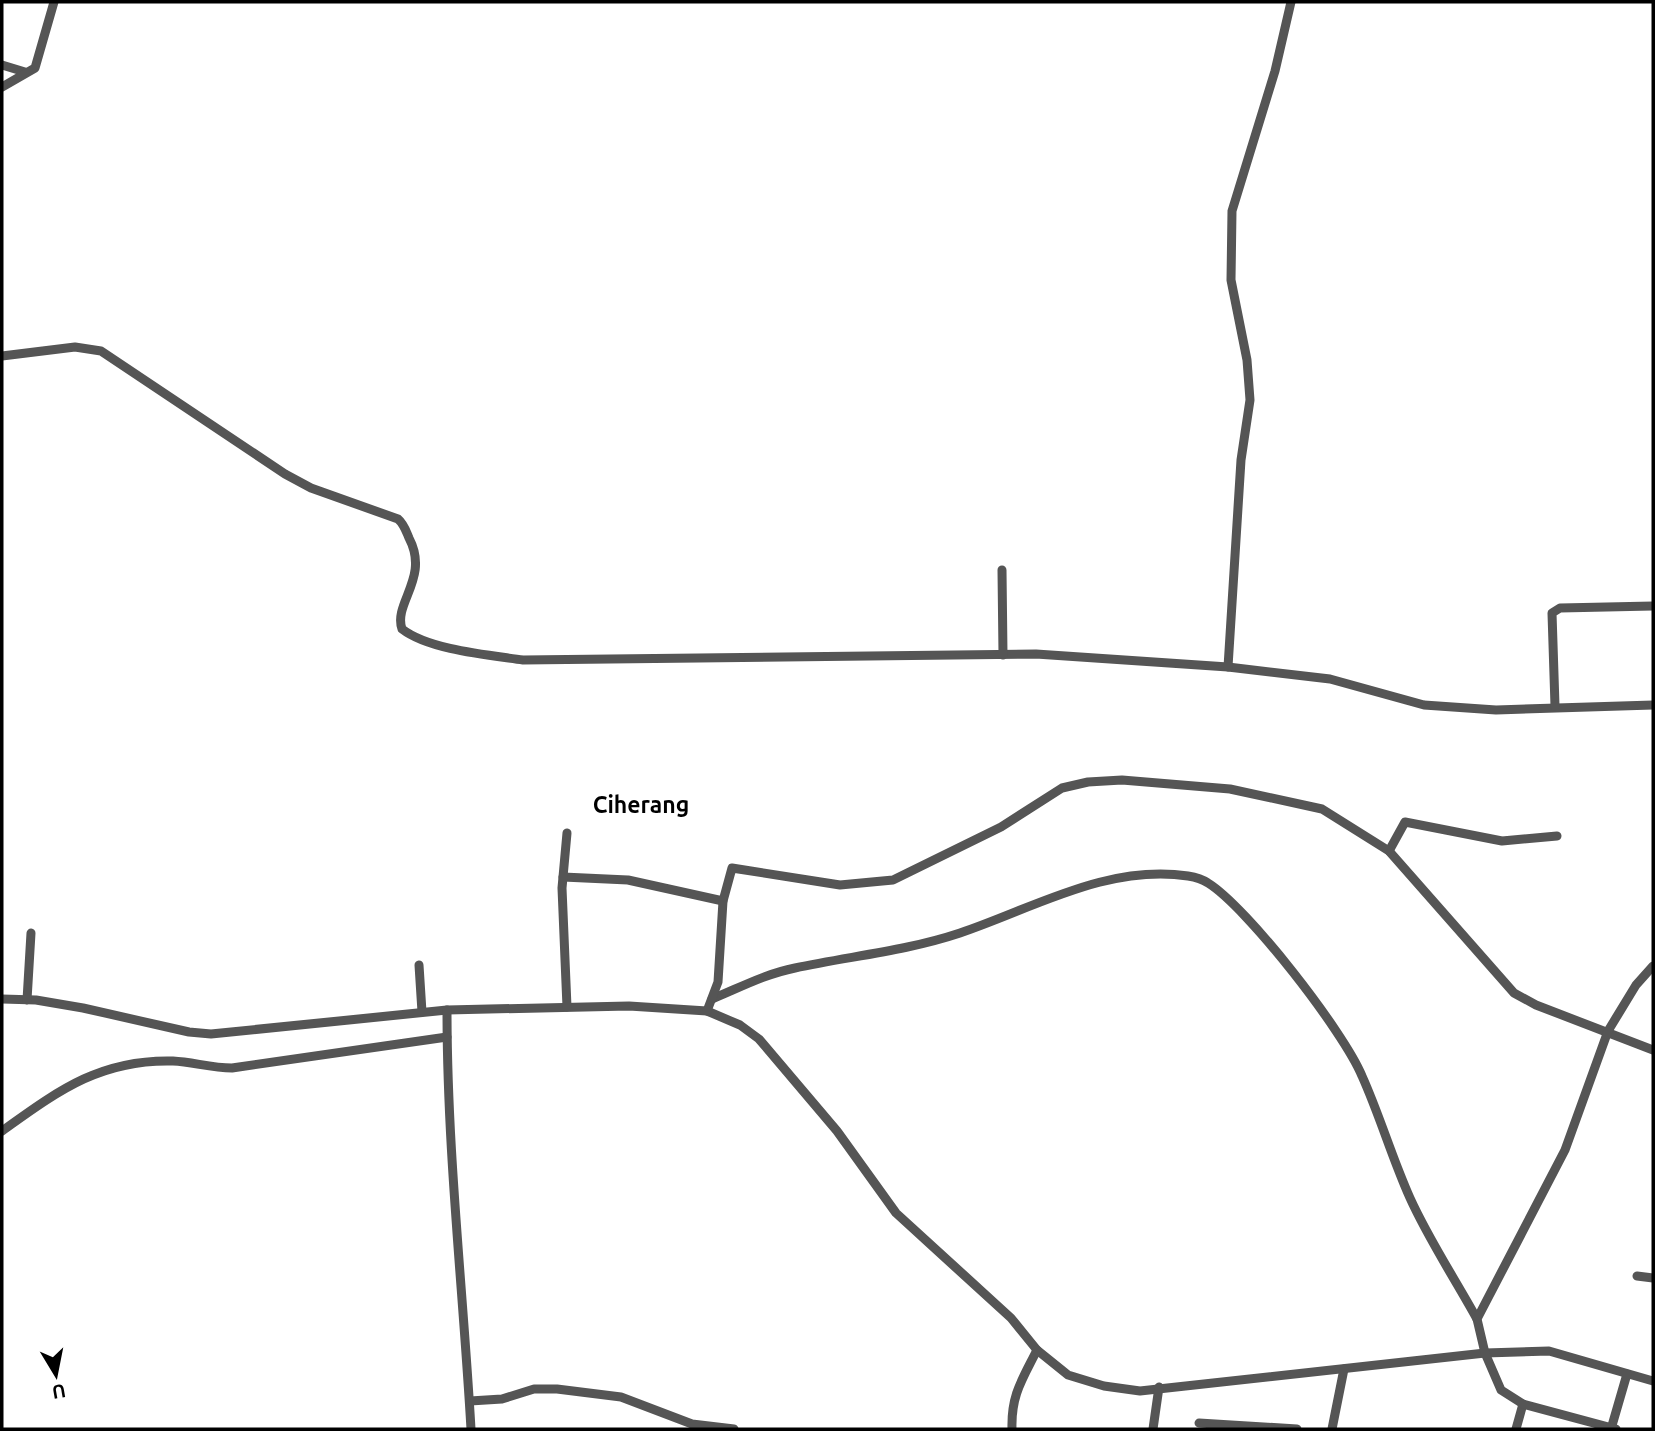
<svg xmlns="http://www.w3.org/2000/svg" width="1655" height="1431" font-family="Ubuntu,sans-serif">
	<style>
		.lines { fill: none; stroke-linecap: round; stroke-linejoin: round }
		.minor { stroke: #555; stroke-width: 9 }
		.labels { text-anchor: middle; dominant-baseline: central; stroke-width: 7; stroke-linejoin: round; paint-order: stroke }
		.quarter-label { font-size: 23px; font-weight: bold; fill: #000; stroke: #fff }
	</style>
	<rect width="100%" height="100%" fill="#fff"/>
	<g class="lines">
		<!-- minor -->
		<g class="minor">
			<polyline points="2,65 25,72"/>
			<polyline points="2,87 35,68 54,2"/>
			<path d="M2 356 75 347 101 351 285 474 311 488 398 519C404 524 406 531 409 538 430 578 393 603 402 629 429 650 489 655 523 660L1036 654 1228 667 1330 679 1424 705 1496 710 1653 705"/>
			<polyline points="1002,570 1003,655"/>
			<polyline points="1228,667 1241,460 1250,400 1247,360 1231,280 1232,211 1275,71 1291,2"/>
			<polyline points="1555,706 1552,613 1560,608 1653,606"/>
			<polyline points="1389,851 1405,822 1502,841 1557,836"/>
			<polyline points="563,877 628,880 723,901"/>
			<polyline points="419,965 422,1012"/>
			<polyline points="2,999 36,1000 83,1008 189,1032 211,1034 447,1010 629,1006 707,1011 740,1025 759,1039 837,1131 896,1213 1011,1318 1037,1350 1068,1375 1104,1386 1140,1391 1485,1353 1549,1351 1653,1381"/>
			<path d="M712 999C739 988 765 974 795 968 851 956 906 951 960 933 1034 908 1107 864 1188 876 1194 877 1202 879 1208 883 1247 907 1344 1032 1362 1076 1380 1116 1392 1158 1410 1198 1429 1240 1455 1279 1477 1319"/>
			<polyline points="27,1000 31,933"/>
			<polyline points="567,1007 562,888 567,833"/>
			<path d="M447 1010C447 1150 463 1289 471 1429"/>
			<polyline points="707,1011 718,982 723,901 732,868 840,885 893,880 1001,827 1062,788 1088,782 1122,780 1230,789 1322,809 1389,851 1514,993 1536,1005 1653,1050"/>
			<path d="M2 1131C58 1091 100 1059 173 1061 193 1062 211 1068 232 1068L447 1037"/>
			<polyline points="1637,1276 1653,1278"/>
			<polyline points="470,1401 502,1399 534,1389 557,1389 621,1397 692,1424 734,1429"/>
			<polyline points="1199,1423 1297,1429"/>
			<path d="M1012 1429C1011 1395 1022 1380 1037 1350"/>
			<polyline points="1153,1429 1159,1387"/>
			<polyline points="1332,1429 1344,1369"/>
			<polyline points="1516,1429 1523,1404"/>
			<polyline points="1611,1429 1627,1374"/>
			<polyline points="1616,1429 1523,1404 1501,1390 1485,1353 1477,1319 1565,1150 1608,1031 1636,985 1653,966"/>
		</g>
	</g>
	<g class="labels">
		<!-- quarter labels -->
		<g class="quarter-label">
			<text x="641" y="804">Ciherang</text>
		</g>
	</g>
	<!-- border -->
	<rect width="1655" height="1431" fill="none" stroke="#000000" stroke-width="7"/>
	<!-- north arrow -->
	<g transform="translate(56 1375) rotate(170)" stroke="#ffffff" stroke-width="5" paint-order="stroke">
	<path d="M0-5L12 26L0 18L-12 26Z" fill="#000000"/>
	<text y="-10" font-size="19" font-weight="bold" text-anchor="middle" fill="#000000">U</text>
	</g>
</svg>
